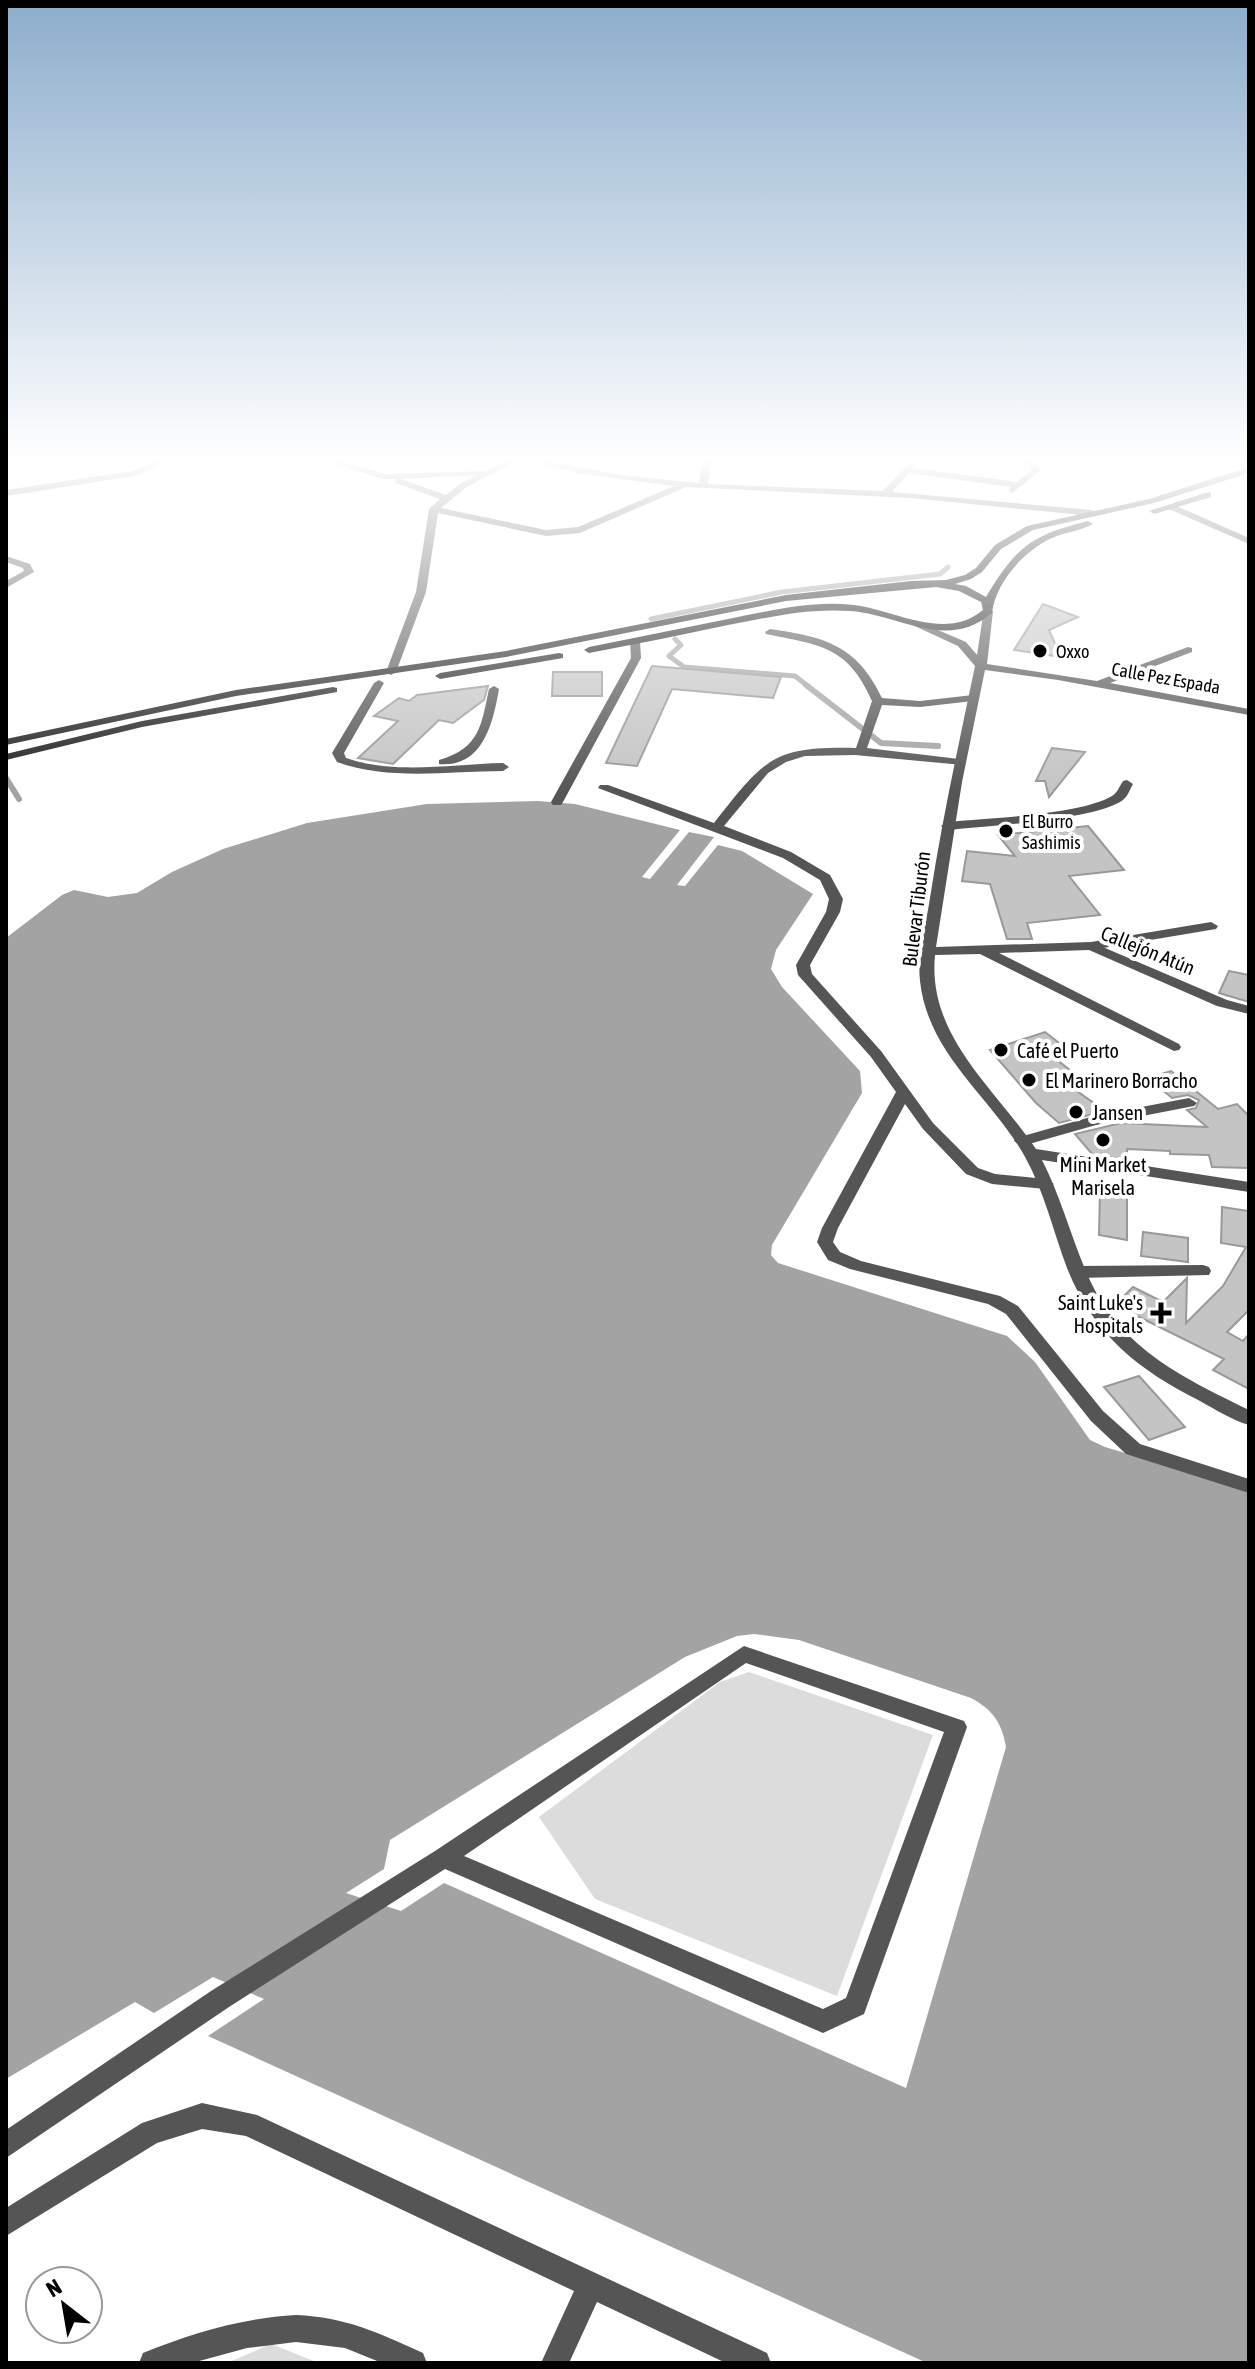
<svg xmlns="http://www.w3.org/2000/svg" width="1255" height="2369" font-family="'Asap Condensed',sans-serif">
	<style>
		.green { fill: #dcdcdc }
		.water { fill: #a3a3a3; fill-rule: evenodd }
		.lines { fill: none; stroke-linecap: round; stroke-linejoin: round }
		.stream-far1 { stroke: #a3a3a3; stroke-width: 5 }
		.stream { stroke: #a3a3a3; stroke-width: 6 }
		.building { fill: #c4c4c4; stroke: #999; stroke-width: 2 }
		.lane { fill: #555; fill-rule: evenodd }
		.street { fill: #555; fill-rule: evenodd }
		.secondary { fill: #222; fill-rule: evenodd }
		.poi-dot { fill: #000; stroke: #fff; stroke-width: 3 }
		.labels { text-anchor: middle; dominant-baseline: central; stroke-width: 8; stroke-linejoin: round; paint-order: stroke }
		.far-poi-label { font-size: 18px; fill: #000; stroke: #fff; text-anchor: start }
		.far-street-label { font-size: 18px; fill: #000; stroke: #fff }
		.street-label { font-size: 20px; fill: #000; stroke: #fff }
		.poi-label { font-size: 20px; fill: #000; stroke: #fff; text-anchor: start }
	</style>
	<rect width="100%" height="100%" fill="#fff"/>
	<!-- green -->
	<g class="green">
		<polygon points="749,1672 933,1735 837,1996 595,1899 539,1817 720,1682"/>
		<polygon points="271,2344 319,2363 227,2363"/>
	</g>
	<!-- water -->
	<path class="water" d="M538 801 575 804 680 830 642 877 650 879 689 832 714 837 677 885 685 886 718 845 742 851 813 894 776 950 771 969 782 987 860 1071 862 1093 772 1245 771 1255 778 1263 1007 1336 1035 1362 1090 1440 1105 1447 1249 1490V2363H927L208 2036 264 1999 213 1977 154 2013 135 2002 6 2079V938L62 895 74 890 108 897 137 893 172 872 223 849 307 823 427 804ZM754 1634 799 1640 971 1698C993 1710 1002 1723 1006 1747L906 2088 444 1883 401 1911 346 1893 384 1869 390 1840 685 1657 737 1636Z"/>
	<g class="lines">
		<!-- stream-far1 -->
		<g class="stream-far1">
			<polyline points="651,619 782,592 940,574 948,567"/>
			<polyline points="675,639 681,645 669,656 684,667 795,676 809,687"/>
		</g>
		<!-- stream -->
		<g class="stream">
			<polyline points="806,685 881,743 938,746"/>
			<polyline points="6,778 19,799"/>
		</g>
	</g>
	<!-- building -->
	<g class="building">
		<polygon points="1043,604 1078,617 1049,630 1061,657 1014,650"/>
		<polygon points="652,666 781,677 773,698 672,689 637,766 606,763"/>
		<polygon points="553,672 602,672 602,696 552,696"/>
		<polygon points="488,686 484,700 453,723 439,720 393,764 358,758 398,721 374,716 399,698 409,701 417,695"/>
		<polygon points="1052,748 1085,752 1049,797 1045,781 1036,781"/>
		<polygon points="1088,826 1124,870 1069,876 1100,915 1027,923 1032,939 1007,939 990,884 962,881 967,851 1015,856 998,835"/>
		<polygon points="1229,971 1249,975 1249,1002 1219,993"/>
		<polygon points="1045,1032 1072,1053 1056,1059 1080,1078 1073,1084 1077,1091 1105,1111 1059,1123 1036,1103 990,1050"/>
		<polygon points="1171,1071 1218,1109 1237,1104 1249,1116 1249,1168 1212,1167 1209,1155 1170,1154 1170,1151 1127,1149 1127,1160 1093,1155 1075,1134 1121,1123 1207,1127 1187,1110 1196,1108 1199,1100 1188,1095 1172,1098 1148,1078"/>
		<polygon points="1100,1190 1127,1194 1127,1240 1099,1235"/>
		<polygon points="1222,1207 1249,1211 1249,1310 1227,1332 1243,1341 1249,1334 1249,1389 1213,1370 1224,1359 1127,1311 1121,1299 1133,1287 1163,1302 1187,1278 1186,1323 1223,1286 1246,1247 1221,1243"/>
		<polygon points="1143,1232 1188,1238 1188,1262 1141,1256"/>
		<polygon points="1139,1376 1185,1427 1149,1440 1104,1387"/>
	</g>
	<g class="lines">
		<!-- lane -->
		<g class="lane">
			<polygon points="1172,504 1249,538 1249,544 1169,509 1167,507"/>
			<polygon points="6,556 30,564 34,572 6,588 6,581 24,571 23,568 6,562"/>
			<path d="M770 629C825 637 857 645 882 698L920 701 973 695 979 698 973 701 920 707 882 705 867 748 959 759 963 761V765L855 755 805 756 786 762 768 773 724 826 791 852 830 875 843 899 840 912 810 965 812 974 881 1051 933 1123 978 1168 995 1174 1046 1179 1054 1184 1046 1189 992 1184 966 1174 923 1129 905 1104 838 1228 833 1242 840 1252 861 1261 1000 1296 1018 1306 1103 1411 1140 1444 1249 1479V1493L1126 1454 1091 1421 1006 1314 988 1304 850 1269 828 1260 817 1242 822 1228 896 1092 871 1057 798 975 796 965 826 912 829 899 820 880 783 858 598 788 600 785H608L714 823C764 760 771 746 856 748L872 701C848 646 820 645 766 634L765 632Z"/>
			<polygon points="635,638 640,641 641,658 563,802 561,805 553,805 551,802 631,658 630,641"/>
			<path d="M379 680 384 683 344 753 346 758C395 775 452 764 503 763L509 767 503 771C448 771 390 781 337 762L332 753 374 683Z"/>
			<path d="M494 686 499 689C493 723 483 768 439 764V760C480 748 481 726 489 689Z"/>
			<path d="M1127 780 1133 784C1130 789 1128 796 1123 800 1096 820 985 826 947 830L941 826 947 822C987 818 1080 815 1112 796 1118 792 1119 787 1123 781Z"/>
			<polygon points="1211,922 1218,926 1216,929 1091,950 1084,946 1091,942"/>
			<polygon points="1189,1098 1197,1103 1194,1106 1096,1125 1022,1146 1014,1141 1016,1138 1094,1116"/>
			<polygon points="1203,1265 1209,1267 1211,1271 1209,1275 1077,1278 1069,1272 1077,1266"/>
			<polygon points="202,2103 257,2115 767,2353 771,2363 726,2363 597,2302 569,2363 541,2363 574,2291 246,2136 202,2129 157,2143 6,2236 6,2208 142,2123"/>
		</g>
		<!-- street -->
		<g class="street">
			<polygon points="159,460 170,460 134,476 6,496 6,490 132,471"/>
			<path d="M322 460H334L386 474 485 471 509 460H519L468 486 441 508 546 530 578 527 674 486 577 473 530 460H543L621 475 699 483 703 460H711L708 484 883 491 912 460 919 461 913 468 1017 482 1032 470 1024 460H1032L1041 470 1012 493 1008 490 1011 487 909 473 892 492 1092 510 1097 513 1092 516 911 498 686 487 580 533 546 536 438 513 426 592 396 672 391 675 386 672 416 592 429 509 440 499 396 483V479H383ZM477 475 462 482 446 495 401 479Z"/>
			<path d="M984 609 993 611 987 664 1097 681 1188 647 1192 648V652L1110 683 1249 709V715L1058 680 985 670 962 782 936 947 1091 942 1227 1000 1249 1006V1014L1217 1006 1089 950 999 953 1179 1044 1181 1047 1179 1050 1174 1051 980 954 935 955C927 1036 995 1088 1036 1149L1249 1182V1192L1042 1160C1060 1195 1070 1233 1085 1269 1116 1346 1178 1375 1249 1410V1425C1232 1420 1216 1410 1200 1401 1137 1369 1094 1335 1067 1268 1053 1231 1044 1190 1024 1155 990 1096 928 1054 920 981 917 954 926 925 930 898 942 820 959 743 975 666L958 646 908 623 917 621 966 642 977 655Z"/>
			<path d="M744 1646 964 1721 967 1727 864 2014 823 2033 445 1869 229 2007 6 2158V2130L211 1991 435 1851ZM746 1663 944 1732 846 1998 823 2009 464 1856Z"/>
			<path d="M296 2315C346 2317 379 2333 423 2353L427 2363H382L345 2348 296 2342 247 2348 192 2363H139L143 2353C192 2333 243 2318 296 2315Z"/>
		</g>
		<!-- secondary -->
		<g class="secondary">
			<path d="M1249 467V473L1154 503 1033 530 1001 549 982 572 971 579 955 584 966 586 986 597C1016 547 1031 535 1088 521L1093 524C1081 531 1065 532 1052 538 1023 551 995 584 992 613 946 652 899 614 850 611 806 608 771 617 728 625 682 635 635 644 589 653L584 650 589 647C637 637 685 628 733 618 774 610 813 600 854 605 896 610 945 642 983 610L981 602 959 591 936 587 786 601 506 657 236 696 6 745V739L236 690 506 651 786 595 911 581 946 580 965 575 976 568 995 545 1027 526 1149 499Z"/>
			<polygon points="1208,492 1211,493 1211,497 1154,514 1149,511"/>
			<polygon points="559,653 563,654 563,658 440,679 435,676 440,673"/>
			<polygon points="333,687 337,688 337,692 142,727 6,760 6,754 142,721"/>
		</g>
	</g>
	<!-- sky -->
	<linearGradient id="sky" x2="0" y2="1"><stop stop-color="#8cadcc"/><stop offset="0.58" stop-color="#fff"/><stop offset="1" stop-color="#fff" stop-opacity="0"/></linearGradient>
	<rect width="1255" height="791" fill="url(#sky)"/>
	<!-- markers -->
	<g class="poi-dot">
		<circle cx="1040" cy="651" r="8"/>
		<circle cx="1006" cy="831" r="8"/>
		<circle cx="1001" cy="1050" r="8"/>
		<circle cx="1029" cy="1080" r="8"/>
		<circle cx="1076" cy="1112" r="8"/>
		<circle cx="1103" cy="1140" r="8"/>
		<path d="M1157 1301h8v8h8v8h-8v8h-8v-8h-8v-8h8z"/>
	</g>
	<g class="labels">
		<!-- far-poi labels -->
		<g class="far-poi-label">
			<text x="1056" y="651">Oxxo</text>
			<text x="1022" y="821">El Burro<tspan x="1022" dy="21">Sashimis</tspan></text>
		</g>
		<!-- far-street labels -->
		<g class="far-street-label">
			<text transform="translate(1166 678) rotate(10)">Calle Pez Espada</text>
		</g>
		<!-- street labels -->
		<g class="street-label">
			<text transform="translate(916 909) rotate(-83)">Bulevar Tiburón</text>
			<text transform="translate(1148 950) rotate(22)">Callejón Atún</text>
		</g>
		<!-- poi labels -->
		<g class="poi-label">
			<text x="1017" y="1050">Café el Puerto</text>
			<text x="1045" y="1080">El Marinero Borracho</text>
			<text x="1092" y="1112">Jansen</text>
			<text x="1103" y="1164" text-anchor="middle">Mini Market<tspan x="1103" dy="23">Marisela</tspan></text>
			<text x="1143" y="1302" text-anchor="end">Saint Luke's<tspan x="1143" dy="23">Hospitals</tspan></text>
		</g>
	</g>
	<!-- border -->
	<rect width="1255" height="2369" fill="none" stroke="#000000" stroke-width="16"/>
	<!-- north arrow -->
	<g transform="translate(64 2305) rotate(329)"><circle r="38" fill="#ffffff" stroke="#999999" stroke-width="2"/>
	<path d="M0-6L14 30L0 20L-14 30Z" fill="#000000"/>
	<text y="-12" font-size="22" font-weight="bold" text-anchor="middle" fill="#000000">N</text>
	</g>
</svg>
